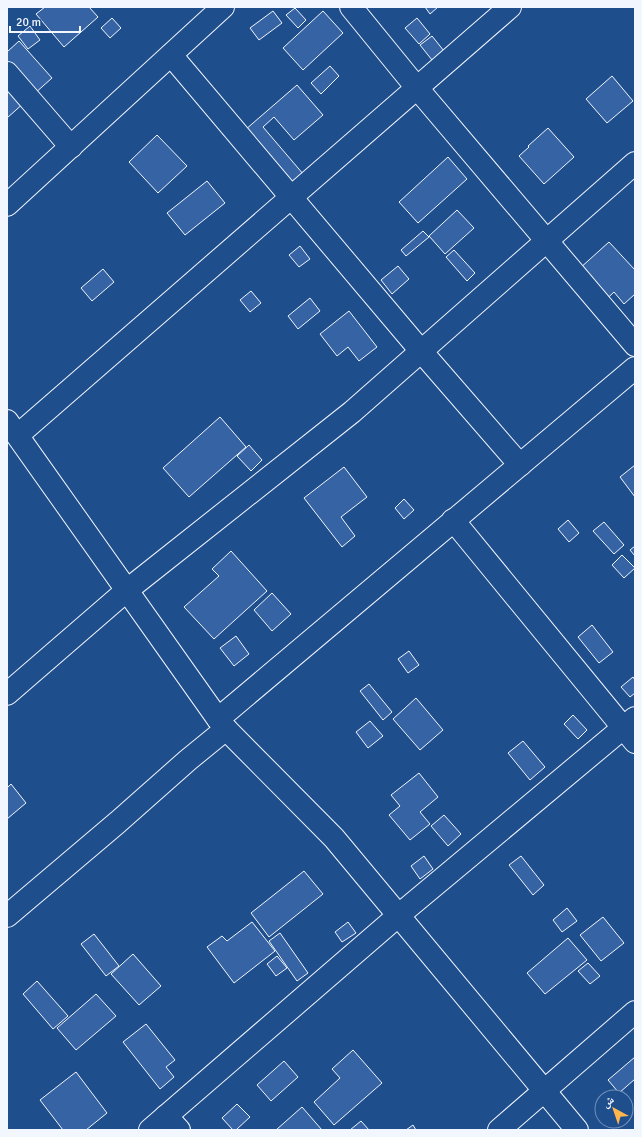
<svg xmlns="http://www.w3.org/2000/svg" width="642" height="1137" font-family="Signika,'Noto Naskh Arabic',sans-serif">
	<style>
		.building { fill: #3563a3; stroke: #f2f6ff }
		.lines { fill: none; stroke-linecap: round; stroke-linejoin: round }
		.minor-casing { stroke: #f2f6ff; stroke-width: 24 }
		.minor { stroke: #1f4e8c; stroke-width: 22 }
	</style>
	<rect width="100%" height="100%" fill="#1f4e8c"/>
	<!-- building -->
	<g class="building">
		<polygon points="45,7 89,7 98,17 64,47 36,14"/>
		<polygon points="425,7 438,7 430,14"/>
		<polygon points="295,8 306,20 298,28 286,15"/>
		<polygon points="273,11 282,23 259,40 250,28"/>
		<polygon points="323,11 343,33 303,70 283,48"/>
		<polygon points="112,18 121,28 110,38 101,28"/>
		<polygon points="417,18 430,34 419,44 405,28"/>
		<polygon points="30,26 40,40 28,49 18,36"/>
		<polygon points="432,36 448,56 436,65 420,45"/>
		<polygon points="19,41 52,78 7,118 7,52"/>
		<polygon points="330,66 339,76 321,94 311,83"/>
		<polygon points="612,76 633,101 607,123 586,99"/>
		<polygon points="297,85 323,115 294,140 274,117 263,127 304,175 292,184 245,130"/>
		<polygon points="548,128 574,157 544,184 519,156 529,147 528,146"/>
		<polygon points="157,135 187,166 158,193 129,162"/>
		<polygon points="448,157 467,179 418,223 399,202"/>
		<polygon points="207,181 225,203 185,235 167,213"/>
		<polygon points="457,210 474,228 445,254 429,236"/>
		<polygon points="423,231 429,237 406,256 401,250"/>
		<polygon points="609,242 635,270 635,294 624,304 614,292 597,308 569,278"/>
		<polygon points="300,246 310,259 299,267 289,255"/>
		<polygon points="454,250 475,273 467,281 446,257"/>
		<polygon points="398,266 409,279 392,294 381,280"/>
		<polygon points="103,269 114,282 92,301 81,288"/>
		<polygon points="251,291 261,303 250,312 240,300"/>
		<polygon points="310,298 320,311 298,329 288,316"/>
		<polygon points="349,311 377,347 359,361 348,347 337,356 320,334"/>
		<polygon points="220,417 246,447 189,497 163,468"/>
		<polygon points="249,445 262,460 251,471 237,456"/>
		<polygon points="635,465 635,497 620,477"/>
		<polygon points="344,467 367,497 341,517 355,536 342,547 304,498"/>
		<polygon points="404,499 414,510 404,519 395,508"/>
		<polygon points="568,520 579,533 569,542 558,529"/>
		<polygon points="604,522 624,545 614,554 593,531"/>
		<polygon points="635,546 635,556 630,550"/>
		<polygon points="231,551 267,591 214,639 184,607 219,576 212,569"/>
		<polygon points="622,555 635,568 624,578 612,565"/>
		<polygon points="272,593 291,614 272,631 254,610"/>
		<polygon points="592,625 613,652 599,663 578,637"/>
		<polygon points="236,636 249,654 234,666 220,648"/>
		<polygon points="409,651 419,665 408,673 398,659"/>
		<polygon points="633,677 635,680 635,693 630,697 621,687"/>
		<polygon points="369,684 392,712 383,720 360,691"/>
		<polygon points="416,698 443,730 420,750 393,719"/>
		<polygon points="573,715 587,730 578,739 564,724"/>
		<polygon points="370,721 383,736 368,748 356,732"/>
		<polygon points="523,741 545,767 530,780 508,753"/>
		<polygon points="419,773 438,797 420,812 430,824 410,840 389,815 400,806 391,795"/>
		<polygon points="11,784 26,803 7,819 7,788"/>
		<polygon points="444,815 461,834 448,846 431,826"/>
		<polygon points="424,856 433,869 420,879 411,866"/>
		<polygon points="521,856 544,885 533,895 509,865"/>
		<polygon points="304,871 323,894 269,937 251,913"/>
		<polygon points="567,908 577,921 562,932 553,920"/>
		<polygon points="603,917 624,943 601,961 580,935"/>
		<polygon points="252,922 275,951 234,983 207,947 222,936 227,941"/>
		<polygon points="348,922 356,933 342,942 335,932"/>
		<polygon points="280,933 308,973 297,981 269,941"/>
		<polygon points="94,934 119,966 106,976 81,944"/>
		<polygon points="568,938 587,960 545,994 527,973"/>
		<polygon points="133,954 161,986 139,1005 111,974"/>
		<polygon points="277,956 287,968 276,976 267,964"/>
		<polygon points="588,963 600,976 590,984 578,971"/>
		<polygon points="37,981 68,1016 53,1029 23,994"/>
		<polygon points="96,994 116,1016 76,1050 57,1028"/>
		<polygon points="146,1024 175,1060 166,1067 174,1077 160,1089 123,1042"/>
		<polygon points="353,1050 382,1083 334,1125 314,1102 340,1078 332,1069"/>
		<polygon points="635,1057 635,1079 619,1093 608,1080"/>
		<polygon points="284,1061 298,1077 271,1101 257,1085"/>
		<polygon points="76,1072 107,1113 86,1130 63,1130 40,1100"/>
		<polygon points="237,1104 250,1117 236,1130 233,1130 222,1118"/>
		<polygon points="302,1107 322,1130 276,1130"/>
		<polygon points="361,1121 369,1130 350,1130"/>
		<polygon points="413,1125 416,1130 406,1130"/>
	</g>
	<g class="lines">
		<defs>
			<g id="minor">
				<polyline points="351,7 417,88 635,345"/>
				<polyline points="171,55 421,351 520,465"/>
				<polyline points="7,73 71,147"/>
				<polyline points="7,205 223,7"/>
				<polyline points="7,421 218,719 226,729"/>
				<polyline points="18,435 510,7"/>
				<polyline points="453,520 635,742"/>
				<polyline points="7,694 126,591 352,412 635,163"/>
				<polyline points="218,719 635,368"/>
				<polyline points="7,916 118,822 188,760 226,729 334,838 577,1130"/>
				<polyline points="166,1116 179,1130"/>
				<polyline points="150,1130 399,915 635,718"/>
				<polyline points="499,1130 635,1012"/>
			</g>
		</defs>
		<!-- minor casing -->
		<use href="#minor" class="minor-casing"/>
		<!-- minor -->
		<use href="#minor" class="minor"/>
	</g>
	<!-- border -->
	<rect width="642" height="1137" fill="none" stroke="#f2f6ff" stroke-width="16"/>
	<!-- north arrow -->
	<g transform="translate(614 1109) rotate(320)"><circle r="19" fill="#1f4e8c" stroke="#7391ba"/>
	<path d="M0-3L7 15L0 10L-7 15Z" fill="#ffb74d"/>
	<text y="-6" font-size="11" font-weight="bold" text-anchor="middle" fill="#f2f6ff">ش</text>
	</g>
	<!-- scale -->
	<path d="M10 26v6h70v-6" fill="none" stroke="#f2f6ff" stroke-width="2"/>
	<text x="16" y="26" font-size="12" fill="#f2f6ff" stroke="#1f4e8c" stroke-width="3" paint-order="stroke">20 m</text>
</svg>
